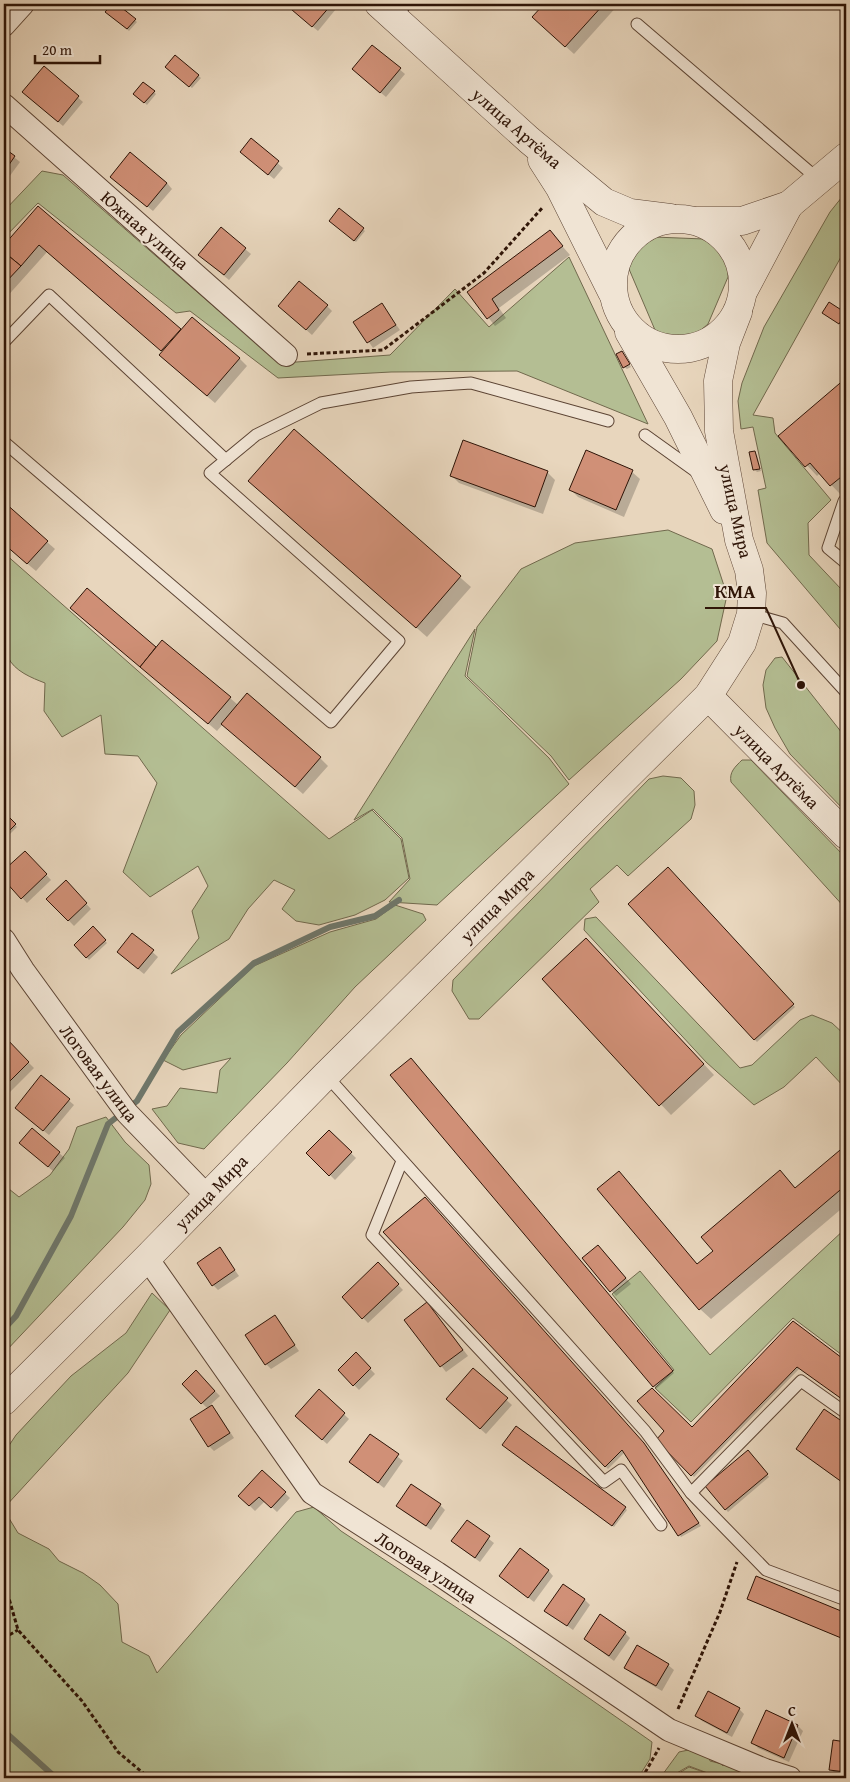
<svg xmlns="http://www.w3.org/2000/svg" width="850" height="1782" font-family="'Gentium Book Plus',serif">
	<style>
		.green { fill: #b4be93; stroke: #71694d }
		.shadow { fill: #0003 }
		.lines { fill: none; stroke-linecap: round; stroke-linejoin: round }
		.stream { stroke: #6e776b; stroke-width: 6 }
		.building { fill: #d09077; stroke: #2e1407 }
		.service-casing { stroke: #5c4434; stroke-width: 13 }
		.minor-casing { stroke: #5c4434; stroke-width: 24 }
		.tertiary-casing { stroke: #5c4434; stroke-width: 29 }
		.path { stroke: #2e1407; stroke-width: 3; stroke-dasharray: 4 2.5; stroke-linecap: butt }
		.service { stroke: #f0e4d4; stroke-width: 11 }
		.minor { stroke: #f0e4d4; stroke-width: 22 }
		.tertiary { stroke: #f0e4d4; stroke-width: 28 }
		.labels { text-anchor: middle; dominant-baseline: central; stroke-width: 4; stroke-linejoin: round; paint-order: stroke }
		.street-label { font-size: 18px; fill: #2e1407; stroke: #f0e4d4 }
		.leader { fill: none; stroke: #2e1407; stroke-width: 2 }
		.callout-dot { fill: #2e1407; stroke: #f0e4d4; stroke-width: 2 }
		.callout-label { font-size: 19px; text-anchor: middle; font-weight: bold; fill: #2e1407; stroke: #f0e4d4; stroke-width: 4; stroke-linejoin: round; paint-order: stroke }
	</style>
	<rect width="100%" height="100%" fill="#e8d6bd"/>
	<filter id="stains"><feTurbulence type="fractalNoise" baseFrequency=".004" numOctaves="4"/><feColorMatrix values="0 0 0 0 .2 0 0 0 0 .09 0 0 0 0 .02 0 0 0 .5 -.17"/></filter>
	<radialGradient id="worn" r=".72"><stop offset=".6" stop-color="#630" stop-opacity="0"/><stop offset="1" stop-color="#630" stop-opacity=".3"/></radialGradient>
	<!-- green -->
	<g class="green">
		<polygon points="42,171 63,175 227,318 283,363 390,355 455,289 489,327 569,257 648,424 517,371 391,372 278,378 190,311 176,313 38,203 4,238 4,211"/>
		<polygon points="846,192 846,248 753,415 773,418 775,433 831,500 808,523 809,555 841,589 846,590 846,636 767,543 758,490 766,488 753,427 741,429 738,401 742,383 764,327 830,212"/>
		<polygon points="654,237 704,239 719,247 728,262 728,277 708,324 694,336 676,341 655,330 629,269 631,252 639,242"/>
		<polygon points="668,530 712,549 727,595 717,641 681,679 569,780 551,756 467,676 477,627 521,569 575,543"/>
		<path d="M4 553 329 839 372 810 401 839 409 878 385 900 355 915 319 925 296 921 282 909 295 890 274 880 248 909 229 939 171 974 199 938 192 911 208 886 198 866 150 897 123 872 157 783 138 756 105 754 101 715 62 737 44 711 45 683C32 678 14 671 8 657 0 637 4 578 4 553Z"/>
		<polygon points="475,629 465,676 549,758 569,784 437,905 389,902 410,879 402,838 373,809 354,820"/>
		<polygon points="782,657 846,738 846,812 790,754 775,728 766,708 763,685 766,670 775,658"/>
		<path d="M742 760H751L846 858V909L731 782C729 772 735 767 742 760Z"/>
		<polygon points="663,776 681,778 694,791 695,805 691,819 628,876 617,865 590,889 599,902 479,1019 469,1019 452,991 453,980 649,779"/>
		<polygon points="395,905 423,914 426,920 355,987 287,1063 204,1149 178,1143 152,1109 167,1106 180,1088 217,1093 220,1070 231,1058 183,1070 163,1060 181,1035 254,966 330,932 376,919"/>
		<polygon points="596,917 740,1068 752,1065 800,1020 812,1015 832,1023 846,1036 846,1089 816,1057 784,1087 754,1105 706,1062 584,930 585,919"/>
		<polygon points="106,1117 125,1142 149,1165 151,1184 145,1200 123,1227 4,1353 4,1185 19,1197 50,1175 69,1149 77,1127"/>
		<polygon points="846,1228 846,1358 793,1318 691,1422 655,1388 674,1370 612,1294 640,1271 710,1355"/>
		<polygon points="152,1293 170,1310 128,1373 4,1508 4,1453 16,1435 71,1376 126,1333"/>
		<polygon points="314,1507 341,1531 507,1641 652,1742 650,1759 638,1778 4,1778 4,1510 18,1533 49,1549 59,1561 83,1573 100,1585 118,1604 122,1642 149,1656 157,1673 296,1512"/>
		<polygon points="693,1749 708,1753 710,1761 722,1764 723,1766 723,1763 711,1760 709,1754 764,1778 671,1778 689,1767 721,1778 689,1766 668,1778 660,1778 679,1752"/>
	</g>
	<!-- shadow -->
	<g class="shadow">
		<polygon points="114,4 137,22 129,31 107,12"/>
		<polygon points="285,4 331,4 336,9 318,31"/>
		<polygon points="545,4 619,4 574,54 533,17"/>
		<polygon points="372,46 405,74 386,97 358,74"/>
		<polygon points="175,57 201,78 192,88 169,69"/>
		<polygon points="44,68 83,102 63,126 29,97"/>
		<polygon points="144,83 156,94 147,105 137,96"/>
		<polygon points="251,140 283,168 274,179 247,157"/>
		<polygon points="4,149 20,162 4,184"/>
		<polygon points="117,182 167,183 172,189 153,211"/>
		<polygon points="38,208 181,331 239,358 247,366 215,403 168,363 163,352 47,252 4,300 4,247"/>
		<polygon points="340,210 365,231 356,242 333,223"/>
		<polygon points="221,229 251,254 229,280 205,260"/>
		<polygon points="550,232 570,255 499,308 506,318 495,326 468,292"/>
		<polygon points="382,305 400,330 373,348 355,322"/>
		<polygon points="327,306 332,311 312,335 285,311"/>
		<polygon points="845,314 846,317 841,325 826,315"/>
		<polygon points="622,352 631,367 627,369 624,367"/>
		<polygon points="846,379 846,492 842,496 820,473 817,476 780,436"/>
		<polygon points="294,431 471,587 427,637 261,491"/>
		<polygon points="586,452 632,472 640,479 624,517 578,497 570,489"/>
		<polygon points="755,452 757,455 761,471 757,472 754,469"/>
		<polygon points="547,472 555,480 543,514 459,483 451,475"/>
		<polygon points="4,504 55,549 36,571 4,544"/>
		<polygon points="87,590 157,648 230,698 238,705 320,758 328,766 303,794 223,724 217,731 72,608"/>
		<polygon points="4,814 17,827 4,840"/>
		<polygon points="25,852 51,880 27,903 4,878 4,872"/>
		<polygon points="668,869 795,1007 757,1042 630,904"/>
		<polygon points="66,882 91,909 74,926 48,899"/>
		<polygon points="93,928 107,943 89,960 75,945"/>
		<polygon points="132,934 158,957 144,974 123,957"/>
		<polygon points="597,950 714,1075 671,1115 543,980"/>
		<polygon points="4,1038 34,1068 6,1096 4,1094"/>
		<polygon points="413,1062 674,1373 656,1389 654,1386"/>
		<polygon points="42,1077 74,1105 49,1135 21,1113"/>
		<polygon points="32,1130 65,1158 53,1171 26,1148"/>
		<polygon points="329,1132 356,1158 335,1180 308,1153"/>
		<polygon points="846,1147 846,1205 711,1319 700,1309 629,1183 698,1265 714,1251 780,1171 796,1189"/>
		<polygon points="385,1232 646,1447 701,1526 681,1537 625,1452 608,1469"/>
		<polygon points="220,1249 239,1276 218,1290 213,1285"/>
		<polygon points="603,1251 631,1284 616,1296 584,1258"/>
		<polygon points="378,1264 403,1290 368,1323 343,1297"/>
		<polygon points="432,1309 468,1356 446,1372 406,1320"/>
		<polygon points="275,1317 299,1351 271,1369 266,1364"/>
		<polygon points="793,1323 846,1363 846,1401 800,1368 694,1477 658,1440 692,1429"/>
		<polygon points="356,1354 375,1374 359,1390 339,1370"/>
		<polygon points="473,1370 512,1405 486,1434 453,1404"/>
		<polygon points="196,1372 220,1396 210,1405 217,1412 234,1438 214,1451 209,1446 208,1409 183,1384"/>
		<polygon points="319,1391 349,1419 327,1444 302,1421"/>
		<polygon points="824,1410 846,1426 846,1484 800,1451"/>
		<polygon points="370,1435 403,1461 384,1488 351,1462"/>
		<polygon points="506,1447 625,1508 627,1510 614,1527"/>
		<polygon points="748,1451 769,1477 728,1512 706,1486"/>
		<polygon points="262,1471 290,1498 277,1512 265,1501 255,1511 240,1496"/>
		<polygon points="440,1505 445,1510 431,1530 403,1511"/>
		<polygon points="467,1522 494,1543 480,1562 458,1546"/>
		<polygon points="548,1570 553,1576 534,1602 500,1576"/>
		<polygon points="757,1578 846,1614 846,1640 751,1601 748,1599"/>
		<polygon points="585,1600 590,1605 573,1630 546,1611"/>
		<polygon points="625,1633 630,1638 614,1661 585,1639"/>
		<polygon points="668,1665 674,1670 662,1691 631,1673 625,1668"/>
		<polygon points="739,1709 744,1714 732,1737 702,1721 696,1716"/>
		<polygon points="798,1726 803,1731 789,1762 758,1748 752,1742"/>
		<polygon points="834,1742 846,1743 846,1776 836,1774 830,1769"/>
	</g>
	<g class="lines">
		<!-- stream -->
		<g class="stream">
			<polyline points="4,1329 16,1316 71,1216 108,1124 137,1101 178,1032 254,963 330,927 375,916 399,900"/>
			<polyline points="4,1731 56,1778"/>
		</g>
	</g>
	<!-- building -->
	<g class="building">
		<polygon points="112,4 117,4 136,19 127,29 105,12"/>
		<polygon points="285,4 332,4 312,27"/>
		<polygon points="544,4 604,4 565,47 532,17"/>
		<polygon points="372,45 401,68 380,93 352,69"/>
		<polygon points="175,55 199,75 189,87 165,67"/>
		<polygon points="44,66 79,96 58,122 22,92"/>
		<polygon points="143,82 155,91 144,103 133,94"/>
		<polygon points="251,138 279,161 268,175 240,152"/>
		<polygon points="4,148 15,156 4,172"/>
		<polygon points="130,152 167,183 147,207 110,177"/>
		<polygon points="38,206 181,329 161,351 39,245 21,266 4,252 4,245"/>
		<polygon points="339,208 364,228 354,241 329,221"/>
		<polygon points="221,227 246,248 224,275 198,255"/>
		<polygon points="550,230 563,246 492,299 499,310 487,319 467,292"/>
		<polygon points="4,252 21,266 4,284"/>
		<polygon points="299,281 328,305 306,330 278,306"/>
		<polygon points="829,302 846,313 839,324 822,313"/>
		<polygon points="382,303 396,325 367,343 353,322"/>
		<polygon points="192,317 240,358 207,396 159,355"/>
		<polygon points="622,351 630,364 623,368 616,354"/>
		<polygon points="846,378 846,473 830,486 810,463 805,467 778,436"/>
		<polygon points="294,429 461,576 416,628 248,481"/>
		<polygon points="463,440 548,471 535,507 450,476"/>
		<polygon points="586,450 633,470 616,510 569,490"/>
		<polygon points="755,451 760,469 753,470 749,452"/>
		<polygon points="4,502 48,541 27,564 4,544"/>
		<polygon points="87,588 156,647 140,667 70,608"/>
		<polygon points="162,640 231,697 208,724 140,667"/>
		<polygon points="247,693 321,757 295,787 221,724"/>
		<polygon points="4,812 16,824 4,836"/>
		<polygon points="25,851 47,874 21,899 4,880 4,870"/>
		<polygon points="668,867 794,1004 754,1040 628,904"/>
		<polygon points="66,880 87,903 68,921 46,899"/>
		<polygon points="93,926 106,940 86,958 74,945"/>
		<polygon points="132,933 154,950 138,969 117,952"/>
		<polygon points="586,938 704,1064 659,1106 542,979"/>
		<polygon points="4,1036 29,1062 4,1087"/>
		<polygon points="411,1058 673,1371 653,1387 390,1075"/>
		<polygon points="41,1075 70,1099 43,1131 15,1108"/>
		<polygon points="32,1128 60,1152 48,1167 19,1143"/>
		<polygon points="329,1130 352,1152 329,1176 306,1153"/>
		<polygon points="846,1145 846,1185 699,1310 597,1189 619,1171 697,1264 713,1251 701,1237 780,1170 795,1188"/>
		<polygon points="425,1197 644,1443 699,1523 678,1536 622,1450 605,1467 383,1232"/>
		<polygon points="598,1245 626,1278 610,1292 582,1258"/>
		<polygon points="220,1247 235,1270 212,1286 197,1263"/>
		<polygon points="378,1262 399,1284 362,1319 342,1297"/>
		<polygon points="427,1302 463,1350 440,1367 404,1320"/>
		<polygon points="275,1315 295,1345 265,1365 245,1335"/>
		<polygon points="793,1321 846,1361 846,1402 797,1367 691,1476 656,1440 664,1431 637,1401 652,1388 692,1427"/>
		<polygon points="356,1352 371,1368 353,1386 338,1370"/>
		<polygon points="473,1368 508,1398 480,1429 446,1399"/>
		<polygon points="196,1370 215,1391 201,1404 182,1384"/>
		<polygon points="319,1389 345,1413 322,1440 295,1416"/>
		<polygon points="212,1405 230,1433 208,1447 190,1419"/>
		<polygon points="824,1409 846,1424 846,1485 796,1449"/>
		<polygon points="516,1426 626,1507 612,1526 502,1445"/>
		<polygon points="370,1434 399,1454 378,1483 349,1462"/>
		<polygon points="748,1450 768,1474 725,1510 705,1486"/>
		<polygon points="262,1470 286,1492 271,1508 259,1497 249,1506 238,1496"/>
		<polygon points="411,1484 441,1504 426,1526 396,1506"/>
		<polygon points="467,1520 490,1536 475,1558 451,1541"/>
		<polygon points="520,1548 549,1570 528,1598 499,1576"/>
		<polygon points="756,1576 846,1613 846,1640 747,1599"/>
		<polygon points="563,1584 585,1599 567,1626 544,1611"/>
		<polygon points="600,1614 626,1632 609,1656 584,1639"/>
		<polygon points="637,1645 669,1664 656,1686 624,1668"/>
		<polygon points="708,1691 740,1708 727,1733 695,1716"/>
		<polygon points="766,1710 798,1725 784,1758 751,1743"/>
		<polygon points="833,1740 846,1742 846,1772 829,1770"/>
	</g>
	<g class="lines">
		<defs>
			<g id="service">
				<polyline points="394,18 406,4"/>
				<polyline points="637,24 819,180"/>
				<polyline points="4,342 49,295 226,460"/>
				<polyline points="645,435 698,473"/>
				<polyline points="4,442 331,722 399,641 210,473 256,435 321,403 411,387 471,383 608,421"/>
				<polyline points="846,503 844,501 828,548 846,563"/>
				<polyline points="751,614 783,623 846,692"/>
				<polyline points="326,1075 645,1431 691,1493 801,1381 846,1413"/>
				<polyline points="402,1161 372,1235 604,1482 621,1470 661,1525"/>
				<polyline points="691,1493 766,1570 846,1600"/>
			</g>
			<g id="minor">
				<polyline points="4,25 23,4"/>
				<polyline points="4,105 286,355"/>
				<polyline points="4,940 23,970 127,1113 207,1196"/>
				<polyline points="147,1258 312,1493 437,1573 669,1730 765,1770 790,1778"/>
			</g>
			<g id="tertiary">
				<polyline points="379,4 529,140 604,202 630,213 670,218"/>
				<polyline points="542,160 560,188 612,292"/>
				<circle cx="678" cy="284" r="65"/>
				<polyline points="697,221 742,221 789,205 846,157"/>
				<polyline points="744,290 789,205"/>
				<polyline points="629,332 678,417 724,510"/>
				<polyline points="708,696 846,835"/>
				<polyline points="4,1401 147,1258 326,1075 708,696 742,643 751,614 752,593 749,570 739,540 719,431 718,381 726,343 738,312"/>
			</g>
		</defs>
		<!-- service casing -->
		<use href="#service" class="service-casing"/>
		<!-- minor casing -->
		<use href="#minor" class="minor-casing"/>
		<!-- tertiary casing -->
		<use href="#tertiary" class="tertiary-casing"/>
		<!-- path -->
		<g class="path">
			<polyline points="307,354 383,350 484,273 543,207"/>
			<polyline points="4,1581 18,1630 82,1701 118,1752 149,1778"/>
			<polyline points="4,1638 18,1630"/>
			<polyline points="678,1709 720,1612 737,1562"/>
			<polyline points="642,1778 659,1748"/>
		</g>
		<!-- service -->
		<use href="#service" class="service"/>
		<!-- minor -->
		<use href="#minor" class="minor"/>
		<!-- tertiary -->
		<use href="#tertiary" class="tertiary"/>
	</g>
	<g class="labels">
		<!-- street labels -->
		<g class="street-label">
			<text transform="translate(517 128) rotate(41)">улица Артёма</text>
			<text transform="translate(145 230) rotate(41)">Южная улица</text>
			<text transform="translate(736 511) rotate(77)">улица Мира</text>
			<text transform="translate(777 766) rotate(45)">улица Артёма</text>
			<text transform="translate(497 905) rotate(-45)">улица Мира</text>
			<text transform="translate(99 1073) rotate(53)">Логовая улица</text>
			<text transform="translate(211 1192) rotate(-46)">улица Мира</text>
			<text transform="translate(426 1567) rotate(33)">Логовая улица</text>
		</g>
	</g>
	<!-- callouts -->
	<path class="leader" d="M801 685L766 608H705"/>
	<circle class="callout-dot" cx="801" cy="685" r="5"/>
	<g class="callout-label">
		<text x="735" y="598">КМА</text>
	</g>
	<!-- margin -->
	<rect width="850" height="1782" fill="none" stroke="#e8d6bd" stroke-width="20"/>
	<rect x="5" y="5" width="840" height="1772" fill="none" stroke="#2e1407" stroke-width="2.5"/>
	<rect x="10" y="10" width="830" height="1762" fill="none" stroke="#2e1407"/>
	<!-- north arrow -->
	<g transform="translate(792 1724)" stroke="#f0e4d4" stroke-width="4" paint-order="stroke">
	<path d="M0-4L9 19L0 12L-9 19Z" fill="#2e1407"/>
	<text y="-8" font-size="14" font-weight="bold" text-anchor="middle" fill="#2e1407">С</text>
	</g>
	<!-- scale -->
	<path d="M35 55v8h65v-8" fill="none" stroke="#2e1407" stroke-width="2.5"/>
	<text x="42" y="55" font-size="15" fill="#2e1407" stroke="#f0e4d4" stroke-width="4" paint-order="stroke">20 m</text>
	<rect width="100%" height="100%" filter="url(#stains)"/>
	<rect width="100%" height="100%" fill="url(#worn)"/>
</svg>
